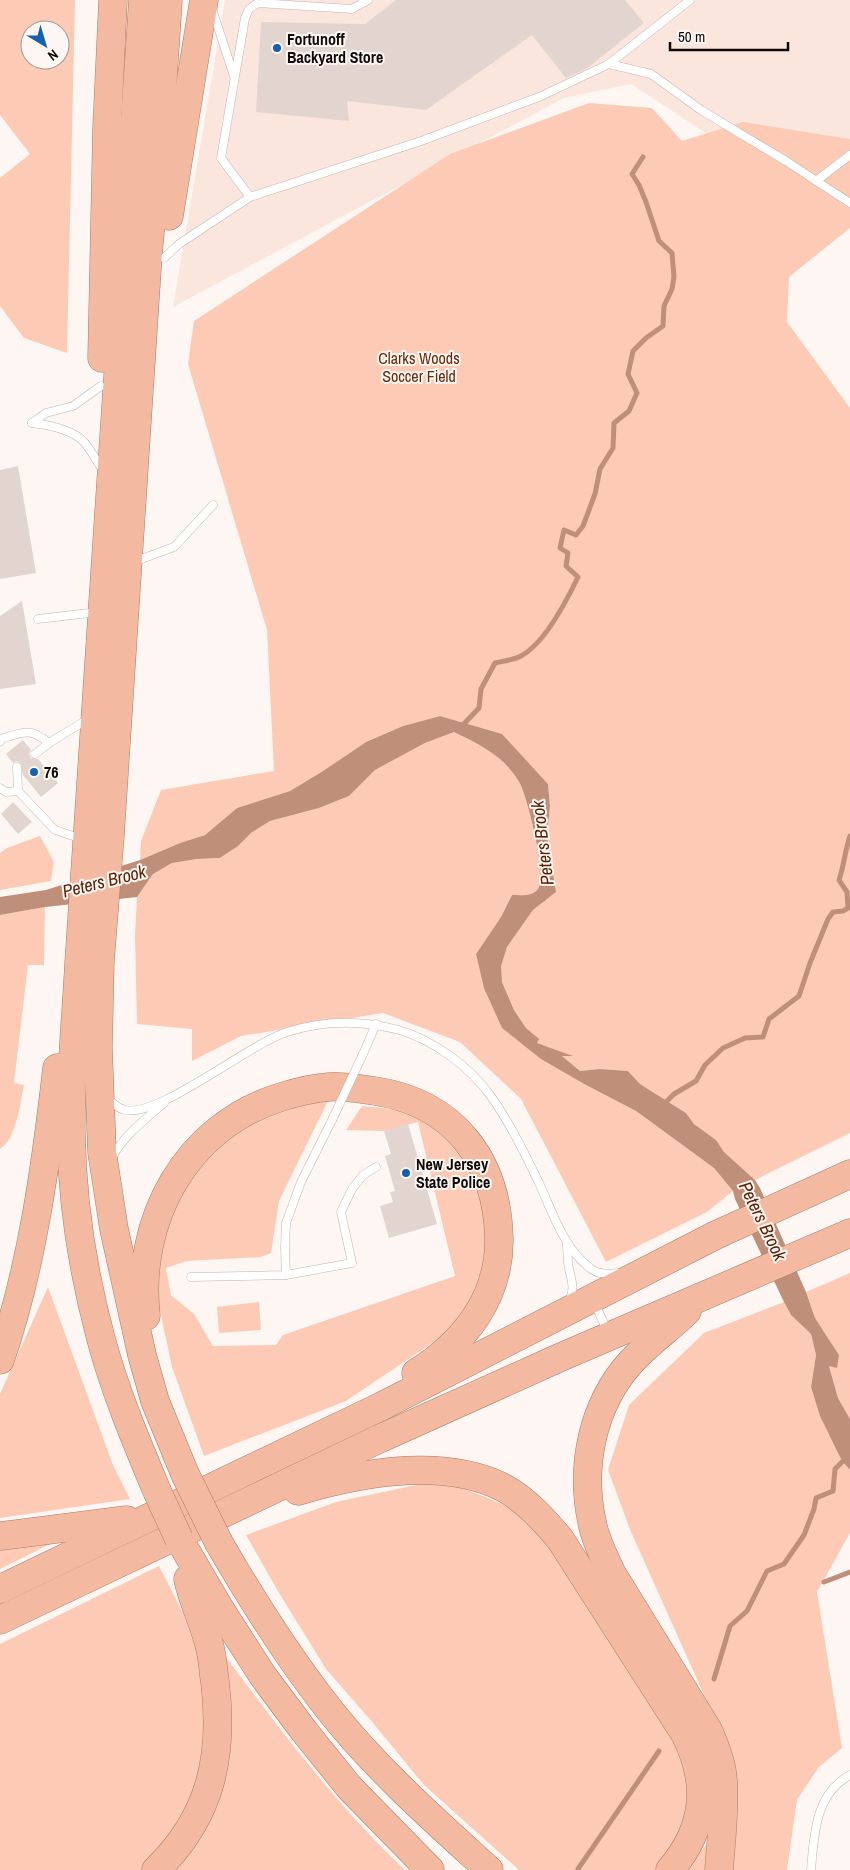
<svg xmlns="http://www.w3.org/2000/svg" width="850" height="1870" font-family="'Archivo Narrow',sans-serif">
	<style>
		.built { fill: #fbe6dd }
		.green { fill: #fdcbb5; fill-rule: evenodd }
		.water { fill: #bf8f7a }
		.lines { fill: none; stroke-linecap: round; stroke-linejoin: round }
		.stream { stroke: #bf8f7a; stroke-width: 5 }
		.building { fill: #e2d5cf }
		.lane-casing { stroke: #c2b5b0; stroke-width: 9 }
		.highway-casing { stroke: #a47c6c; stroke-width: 29 }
		.lane { stroke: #fff; stroke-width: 8 }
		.highway { stroke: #f4baa1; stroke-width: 28 }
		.lane-bridge-casing { stroke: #c2b5b0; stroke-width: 9; stroke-linecap: butt }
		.highway-bridge-casing { stroke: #a47c6c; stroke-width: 29; stroke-linecap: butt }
		.lane-bridge { stroke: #fff; stroke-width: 8 }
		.highway-bridge { stroke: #f4baa1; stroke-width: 28 }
		.poi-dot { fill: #1560af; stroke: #fef6f2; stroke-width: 2 }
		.labels { text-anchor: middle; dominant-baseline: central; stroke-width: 4; stroke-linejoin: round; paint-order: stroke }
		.poi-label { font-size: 16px; font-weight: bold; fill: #0f0a09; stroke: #fef6f2; text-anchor: start }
		.park-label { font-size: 16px; fill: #66290a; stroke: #fef6f2 }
		.water-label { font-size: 18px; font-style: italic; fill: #5a1f00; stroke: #fef6f2 }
	</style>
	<rect width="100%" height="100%" fill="#fef6f2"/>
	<!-- built -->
	<polygon class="built" points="225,0 850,0 850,170 808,200 631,84 564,98 173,307"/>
	<!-- green -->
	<g class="green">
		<path d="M0 0H75L67 353 24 338 0 306V178L30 154 0 115ZM30 30H60V60H30Z"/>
		<polygon points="589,103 652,108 682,141 743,122 850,139 850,228 789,277 787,322 850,408 850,1133 755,1180 724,1152 716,1140 694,1124 686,1113 640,1084 628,1071 600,1069 580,1071 562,1056 571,1056 537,1043 538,1039 526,1028 514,1010 502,982 500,966 507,947 533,910 556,892 547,836 550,806 548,784 501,734 440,716 403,726 366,742 323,771 290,791 237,808 205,835 180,843 140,860 141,841 161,790 274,771 267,630 188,364 194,321 450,154"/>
		<path d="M454 732C474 742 494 751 509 768 514 774 521 783 523 791 529 807 547 876 538 889 532 897 520 895 512 895L501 917 476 954 502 1028 586 1085 636 1111 714 1168 733 1191 707 1212 606 1262 521 1099 460 1042 383 1013 241 1036 192 1061V1029L137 1024 135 935 137 897 153 874 172 863 197 859 220 858 238 846 251 833 270 821 319 808 349 796 375 770 425 743Z"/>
		<polygon points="40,836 54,862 51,881 0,890 0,853 7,848"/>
		<path d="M45 907 44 965H28L14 1083 24 1085C20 1103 17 1139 0 1149V915Z"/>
		<polygon points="310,1098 328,1101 279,1201 271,1253 261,1257 187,1261 166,1268 171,1295 194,1314 213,1346 276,1345 283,1335 455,1276 418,1122 384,1131 346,1130 362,1106 413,1111 431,1120 472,1172 489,1220 485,1275 464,1319 450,1331 346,1401 204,1456 172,1367 156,1292 160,1242 184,1180 241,1123"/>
		<polygon points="850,1273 850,1419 838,1398 829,1365 839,1355 815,1318 806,1292"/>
		<polygon points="48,1287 113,1465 130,1499 0,1518 0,1394"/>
		<polygon points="259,1302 261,1330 219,1333 217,1307"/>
		<polygon points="784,1302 791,1315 811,1334 816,1355 811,1387 842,1461 850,1470 850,1533 817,1592 842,1748 819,1767 797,1800 787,1870 730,1870 722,1735 631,1532 608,1470 629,1405 704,1333"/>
		<polygon points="421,1484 460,1487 500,1503 545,1531 651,1700 686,1763 689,1824 657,1870 519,1870 424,1785 373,1723 326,1669 279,1593 246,1535 336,1502"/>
		<polygon points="54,1542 0,1569 0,1545"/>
		<polygon points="159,1566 183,1613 195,1646 210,1708 198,1799 144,1870 0,1870 0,1644"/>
		<path d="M228 1660C283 1733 338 1807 405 1870H170L190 1848 225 1662Z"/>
		<polygon points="709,1842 707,1870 683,1870"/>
	</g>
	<!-- water -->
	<path class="water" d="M440 716 502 734 548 784 550 806 547 836 556 892 533 910 507 947 501 966 502 982 514 1010 526 1028 539 1039 537 1043 573 1056H562L580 1071 600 1069 628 1071 640 1084 686 1113 694 1124 716 1140 724 1152 755 1180 760 1188 806 1292 815 1318 839 1355 837 1368 829 1366 838 1398 850 1419V1470L842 1461 820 1416 811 1387 816 1355 811 1334 791 1315 784 1302 735 1199 733 1191 714 1168 636 1111 586 1085 541 1059 502 1028 484 988 476 954 501 917 512 895C520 895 532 897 538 889 547 876 529 807 523 791 521 783 514 774 509 768 494 751 474 742 454 732L425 743 375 770 349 796 319 808 270 821 251 833 238 846 220 858 197 859 172 863 153 874 137 897 45 907 0 915V897L46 890 140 860 180 843 205 835 237 808 290 791 323 771 366 742 403 726Z"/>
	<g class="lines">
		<!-- stream -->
		<g class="stream">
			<path d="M461 727 479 708 481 689 495 663C503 661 514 660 521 656 544 644 567 600 578 577L566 566 568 553 560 548 564 530 576 535 583 526 595 494 600 469 613 448 614 423 629 411 637 393 628 374 633 351 646 338 663 326 664 306 672 289 674 277 672 253 659 241 646 202 639 185 632 174 643 157"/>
			<path d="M663 1105 674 1094 696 1081 705 1065 723 1048 745 1038 763 1037 769 1019 799 996 810 963 828 919 833 912 843 911 848 908 847 892 839 880C844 866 845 850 850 836"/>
			<polyline points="824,1582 850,1572"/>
			<polyline points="714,1679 730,1626 747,1611 767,1571 784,1564 804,1535 814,1509 816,1498 833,1491 835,1469 850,1454"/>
			<polyline points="578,1869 659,1751"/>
		</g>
	</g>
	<!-- building -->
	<g class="building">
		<polygon points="396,0 625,0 644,23 586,69 566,78 532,35 426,110 347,101 349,121 256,112 261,22 365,24"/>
		<polygon points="18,466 36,573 0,579 0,470"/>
		<polygon points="22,601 36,684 0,689 0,616"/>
		<polygon points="23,740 31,750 29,754 31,758 38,759 58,783 41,797 23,775 21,764 17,761 13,763 6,754"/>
		<polygon points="13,802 32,822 18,834 1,814"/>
		<polygon points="408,1124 437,1224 389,1238 380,1206 393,1202 390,1192 395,1191 385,1156 391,1154 384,1131"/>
	</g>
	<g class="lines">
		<defs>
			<g id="lane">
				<polyline points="368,0 352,9 258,3 249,9 245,18 221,158 250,197 421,141 539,97 609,64 690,0"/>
				<polyline points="212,9 234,76"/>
				<polyline points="609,64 651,74 701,110 786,161 850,203"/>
				<polyline points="816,181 850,155"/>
				<polyline points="164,258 179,244 250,197"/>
				<path d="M32 423C49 425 72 429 84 442 90 449 95 458 100 466"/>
				<polyline points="32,423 46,413 73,406 101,386"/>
				<polyline points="133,562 174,547 213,505"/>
				<polyline points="38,619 98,612"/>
				<path d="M0 742 1 739C23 732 30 727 49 743"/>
				<polyline points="35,754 49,743 88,719"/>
				<polyline points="17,767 18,791 55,830 82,839"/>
				<polyline points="0,788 6,792 18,791"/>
				<polyline points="363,1054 376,1024"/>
				<path d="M107 1097C112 1103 117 1108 125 1110 158 1118 249 1044 287 1032 324 1020 362 1020 399 1030 433 1040 469 1066 490 1095 509 1121 526 1156 540 1185 553 1214 564 1248 590 1268 598 1275 609 1274 619 1273"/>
				<path d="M111 1160C122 1136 145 1120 164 1103"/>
				<path d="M567 1243C567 1250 568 1257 568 1263 570 1278 577 1288 568 1302"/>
				<polyline points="286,1275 352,1263 341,1212 352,1189 363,1175 376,1167"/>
				<polyline points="191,1277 286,1275 285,1247 286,1223 301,1182 332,1120"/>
				<polyline points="594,1302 608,1332"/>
				<path d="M811 1870C814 1835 815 1794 850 1775"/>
			</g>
			<g id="highway">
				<path d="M143 0 79 963C76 1020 70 1077 71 1133 72 1203 83 1272 101 1339 115 1391 136 1441 157 1491"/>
				<polyline points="168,0 158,152 148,253 110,835 100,961 98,1048 102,1152 114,1229 142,1355 155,1401 185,1474"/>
				<polyline points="169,216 204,0"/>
				<polyline points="102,358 107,127 113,0"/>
				<path d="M687 1311C669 1329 648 1343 631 1362 592 1405 580 1467 592 1522 595 1540 604 1556 611 1572L708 1730C715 1746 722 1763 723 1781 725 1811 721 1841 719 1870"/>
				<path d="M146 1316C135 1220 186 1126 281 1097 297 1092 313 1088 329 1087 345 1086 360 1089 375 1091 454 1103 497 1160 499 1238 500 1298 464 1343 416 1373"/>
				<path d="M0 1360C32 1268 46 1164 57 1068"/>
				<path d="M298 1491C359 1473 444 1457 504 1488 526 1500 544 1520 560 1539L685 1734C710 1783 706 1828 670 1870"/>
				<polyline points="0,1536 127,1520"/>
				<polyline points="179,1539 220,1609 263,1676 304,1731 349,1787 430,1870"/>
				<path d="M219 1543C252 1600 287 1656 328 1708 375 1768 433 1819 489 1870"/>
				<polyline points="0,1589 382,1406 716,1235 850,1174"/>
				<polyline points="0,1620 379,1439 561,1357 850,1233"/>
				<path d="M156 1870C211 1817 224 1756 215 1682 213 1671 213 1659 210 1648 205 1625 193 1603 188 1579"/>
			</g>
		</defs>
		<!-- lane casing -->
		<use href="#lane" class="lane-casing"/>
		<!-- highway casing -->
		<use href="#highway" class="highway-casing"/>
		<!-- lane -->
		<use href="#lane" class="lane"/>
		<!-- highway -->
		<use href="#highway" class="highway"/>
		<defs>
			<polyline id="lane-bridge" points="332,1120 363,1054"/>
			<g id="highway-bridge">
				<polyline points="185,1474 219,1543"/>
				<polyline points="157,1491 179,1539"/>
			</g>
		</defs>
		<!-- lane-bridge casing -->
		<use href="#lane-bridge" class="lane-bridge-casing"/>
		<!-- highway-bridge casing -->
		<use href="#highway-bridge" class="highway-bridge-casing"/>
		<!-- lane-bridge -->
		<use href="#lane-bridge" class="lane-bridge"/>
		<!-- highway-bridge -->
		<use href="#highway-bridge" class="highway-bridge"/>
	</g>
	<!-- markers -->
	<g class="poi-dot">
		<circle cx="277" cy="48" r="5"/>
		<circle cx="34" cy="772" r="5"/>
		<circle cx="406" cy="1173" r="5"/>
	</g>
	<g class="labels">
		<!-- poi labels -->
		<g class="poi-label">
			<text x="287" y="39">Fortunoff<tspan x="287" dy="18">Backyard Store</tspan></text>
			<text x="44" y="772">76</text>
			<text x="416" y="1164">New Jersey<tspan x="416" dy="18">State Police</tspan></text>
		</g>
		<!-- park labels -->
		<g class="park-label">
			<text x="419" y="358">Clarks Woods<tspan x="419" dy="18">Soccer Field</tspan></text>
		</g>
		<!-- water labels -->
		<g class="water-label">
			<text transform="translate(542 843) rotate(-97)">Peters Brook</text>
			<text transform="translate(104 881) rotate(-14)">Peters Brook</text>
			<text transform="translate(763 1221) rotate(64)">Peters Brook</text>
		</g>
	</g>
	<!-- north arrow -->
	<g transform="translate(45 45) rotate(142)"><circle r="24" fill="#fef6f2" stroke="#9e9895"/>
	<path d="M0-4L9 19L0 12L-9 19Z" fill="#1560af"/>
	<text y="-8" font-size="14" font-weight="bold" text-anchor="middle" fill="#0f0a09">N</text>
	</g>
	<!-- scale -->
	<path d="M670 42v8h118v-8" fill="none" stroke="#0f0a09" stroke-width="2.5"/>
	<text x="678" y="42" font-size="15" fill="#0f0a09" stroke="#fef6f2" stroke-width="4" paint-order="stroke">50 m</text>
</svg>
